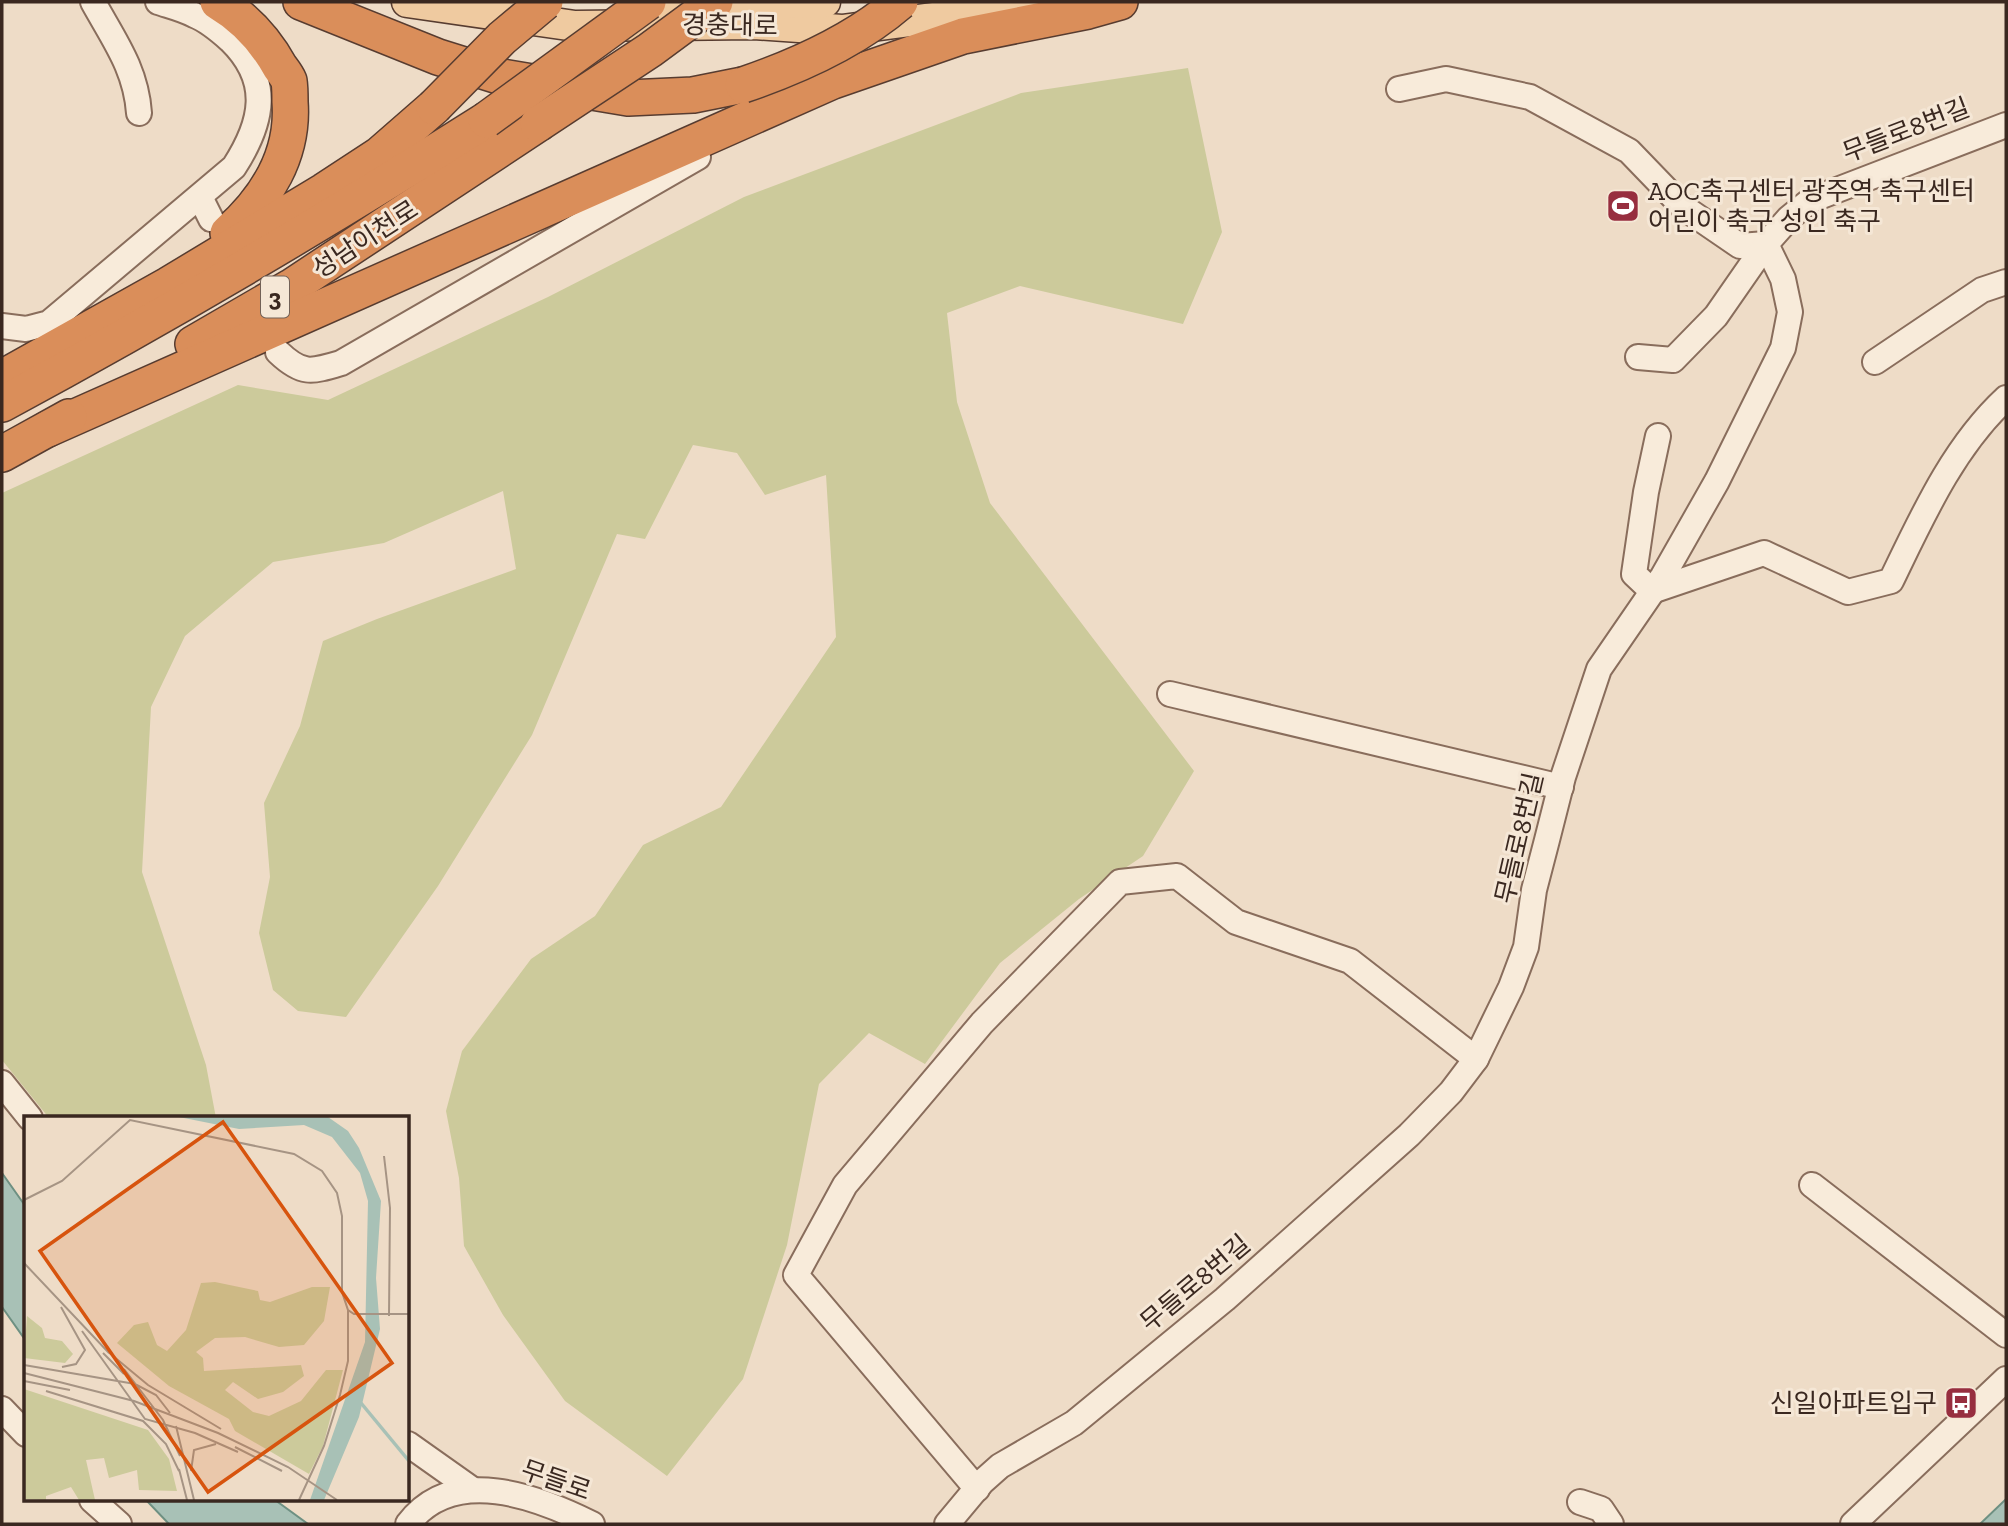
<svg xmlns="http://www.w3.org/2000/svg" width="2008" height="1526" font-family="'Zilla Slab','Noto Sans KR',serif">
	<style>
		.green { fill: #ccca9b }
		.water { fill: #a8c1b6; stroke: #6e9082; stroke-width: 2 }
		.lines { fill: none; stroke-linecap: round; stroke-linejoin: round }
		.minor-casing { stroke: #896d5c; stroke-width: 28 }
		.major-casing { stroke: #573c30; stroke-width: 33 }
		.highway-casing { stroke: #573c30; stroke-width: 38 }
		.minor { stroke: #f8ebda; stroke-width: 24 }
		.major { stroke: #efcaa0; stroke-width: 30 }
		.highway { stroke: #da8e5a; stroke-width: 35 }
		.highway-bridge-casing { stroke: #573c30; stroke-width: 38; stroke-linecap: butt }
		.highway-bridge { stroke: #da8e5a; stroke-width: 35 }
		.labels { text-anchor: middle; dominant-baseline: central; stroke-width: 6; stroke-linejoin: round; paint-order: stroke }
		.shield { fill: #f5e7d6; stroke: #726157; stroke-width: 2 }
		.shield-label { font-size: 24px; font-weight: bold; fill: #3a2820 }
		.street-label { font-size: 26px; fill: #3a2820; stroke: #f5e7d6 }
		.poi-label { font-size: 26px; fill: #3a2820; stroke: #f5e7d6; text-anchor: start }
		.inset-river { fill: none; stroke: #a8c1b6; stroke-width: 3.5 }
		.inset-road { fill: none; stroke: #a69484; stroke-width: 2 }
		.view { fill: #d7540e; fill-opacity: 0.15; stroke: #d7540e; stroke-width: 3.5 }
		.inset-edge { fill: none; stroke: #3a2820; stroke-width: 3.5 }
	</style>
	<rect width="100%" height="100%" fill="#eedcc7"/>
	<!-- green -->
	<polygon class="green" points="1188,68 1222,232 1183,324 1020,286 947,313 957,402 990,503 1194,771 1143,856 1079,899 1000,963 925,1064 869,1033 819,1084 787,1245 743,1379 667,1476 565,1401 503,1315 464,1246 459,1178 446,1111 462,1051 531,959 595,916 643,845 721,807 836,637 826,475 765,495 737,453 693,445 645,539 617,534 532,735 438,886 346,1017 298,1011 273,990 259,933 270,877 264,803 300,726 323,641 377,619 516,569 503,491 384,543 273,562 185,636 151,707 142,872 206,1065 216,1118 49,1118 2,1060 2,493 238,385 328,400 548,297 744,197 1021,93"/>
	<!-- water -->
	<g class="water">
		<polygon points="2,1173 26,1207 26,1341 2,1307"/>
		<polygon points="2006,1499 2006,1524 1980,1524"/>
		<polygon points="146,1500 275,1500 308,1524 169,1524"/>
	</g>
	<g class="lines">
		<defs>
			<g id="minor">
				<path d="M93 2C114 40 136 69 139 113"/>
				<polyline points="1399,89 1446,79 1530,97 1629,151 1683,207 1740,246 1766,244"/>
				<polyline points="200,197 211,219"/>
				<path d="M2 326 26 329 49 323 234 167C263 122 272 81 230 40 220 31 207 20 194 15 183 9 170 6 158 2"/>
				<path d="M278 352C302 375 311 372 341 363L698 157"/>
				<polyline points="1638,357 1673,360 1716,316 1766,244"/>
				<polyline points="1875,362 1982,290 2006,282"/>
				<path d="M1658 436 1646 492 1634 574 1652 591 1764 553 1848 592 1891 581C1922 517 1953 447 2006 398"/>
				<polyline points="1170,694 1561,787"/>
				<polyline points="2,1083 30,1118"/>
				<polyline points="1812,1185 2006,1335"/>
				<polyline points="2,1409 26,1434"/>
				<polyline points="408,1444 473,1490"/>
				<polyline points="977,1489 796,1275 845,1185 982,1023 1120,882 1177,876 1236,922 1350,961 1476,1059"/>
				<polyline points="92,1500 119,1524"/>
				<polyline points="1580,1502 1601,1509 1611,1524"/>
				<path d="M408 1524C453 1464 538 1497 592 1524"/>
				<polyline points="947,1524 982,1482 1000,1466 1074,1423 1225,1299 1409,1135 1451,1092 1476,1059 1511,987 1526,947 1534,890 1547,840 1563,777 1599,669 1663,576 1717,481 1783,348 1790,312 1783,279 1766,244 1789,218 1811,200 2006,125"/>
				<polyline points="1853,1524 2006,1379"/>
			</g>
			<g id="major">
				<polyline points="407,2 575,26 754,24 842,30 1054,2"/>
				<polyline points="649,2 754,4 825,2"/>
			</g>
			<g id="highway">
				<path d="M218 2C245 18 265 40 280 67 283 71 287 76 289 81 290 87 290 96 290 102 294 155 266 199 228 233"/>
				<polyline points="301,2 438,57 502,77 628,98 693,95 743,85"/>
				<polyline points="193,344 291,287 538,124"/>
				<polyline points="2,378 168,285 324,191 379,155 434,107"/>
				<path d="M2 404C167 315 328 220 486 120"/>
				<polyline points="48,429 833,81 963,36 1088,11 1120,2"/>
				<polyline points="2,454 69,417"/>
			</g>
		</defs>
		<!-- minor casing -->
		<use href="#minor" class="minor-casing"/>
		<!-- major casing -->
		<use href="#major" class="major-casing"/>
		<!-- highway casing -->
		<use href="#highway" class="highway-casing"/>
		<!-- minor -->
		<use href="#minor" class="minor"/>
		<!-- major -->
		<use href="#major" class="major"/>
		<!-- highway -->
		<use href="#highway" class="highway"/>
		<defs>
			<g id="highway-bridge">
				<path d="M743 85C799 66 855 41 900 2"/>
				<polyline points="434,107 502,38 545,2"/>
				<polyline points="486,120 648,2"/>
				<polyline points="538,124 650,50 715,2"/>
			</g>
		</defs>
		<!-- highway-bridge casing -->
		<use href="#highway-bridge" class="highway-bridge-casing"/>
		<!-- highway-bridge -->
		<use href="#highway-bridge" class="highway-bridge"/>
	</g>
	<!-- icons -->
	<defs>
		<symbol id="stadium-square" viewBox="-11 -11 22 22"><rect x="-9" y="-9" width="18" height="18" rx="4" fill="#972e3f" stroke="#f5e7d6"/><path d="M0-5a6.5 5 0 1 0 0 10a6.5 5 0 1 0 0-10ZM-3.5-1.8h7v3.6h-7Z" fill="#fff"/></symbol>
		<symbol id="bus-square" viewBox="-11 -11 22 22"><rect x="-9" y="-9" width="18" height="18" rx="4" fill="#972e3f" stroke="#f5e7d6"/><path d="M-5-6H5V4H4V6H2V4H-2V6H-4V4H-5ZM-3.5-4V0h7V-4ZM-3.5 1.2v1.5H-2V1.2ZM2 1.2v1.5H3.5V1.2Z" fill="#fff"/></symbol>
	</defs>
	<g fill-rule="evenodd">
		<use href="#stadium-square" x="1604" y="187" width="38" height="38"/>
		<use href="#bus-square" x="1942" y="1384" width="38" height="38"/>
	</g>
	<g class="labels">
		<!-- shield labels -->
		<rect class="shield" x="261" y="276.5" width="28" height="41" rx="5"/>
		<g class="shield-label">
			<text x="275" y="297">3</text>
		</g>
		<!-- street labels -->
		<g class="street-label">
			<text transform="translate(730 25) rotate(1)">경충대로</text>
			<text transform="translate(1906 130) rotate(-21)">무들로8번길</text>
			<text transform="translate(365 239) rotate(-33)">성남이천로</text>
			<text transform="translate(1519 838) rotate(-77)">무들로8번길</text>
			<text transform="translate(1195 1283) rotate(-40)">무들로8번길</text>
			<text transform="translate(556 1480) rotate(19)">무들로</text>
		</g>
		<!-- poi labels -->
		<g class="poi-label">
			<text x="1648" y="191">AOC축구센터 광주역 축구센터<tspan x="1648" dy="30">어린이 축구 성인 축구</tspan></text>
			<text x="1937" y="1403" text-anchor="end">신일아파트입구</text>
		</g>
	</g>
	<!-- overview -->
	<g transform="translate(24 1116)">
		<rect width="385" height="385" fill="#eedcc7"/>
		<path d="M191 166 234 175 236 184 246 186 288 171H306L300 205 280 229 255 231 221 221 191 222 172 236 179 242 180 255 277 249 280 260 259 276 234 283 209 266 201 274 229 296 245 300 277 285 302 254H319L299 330 285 358 211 315 205 303 145 270 93 227 110 209 124 206 133 229 143 235 162 214 177 167ZM3 200 18 212 21 222 38 225 49 238 41 247 0 242ZM0 273 124 314 145 343 153 375 115 374 113 354 85 362 80 342 62 344 71 384H55L47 371 22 380V384L0 383Z" fill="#ccca9b"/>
		<path d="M155 1H304L324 15 335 32 357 85 352 162 356 213 335 301 300 384H286L341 226 344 85 336 57 308 21 280 9 215 13Z" fill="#a8c1b6"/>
		<path class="inset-river" d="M337 287 385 345"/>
		<path class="inset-road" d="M360 40 366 92 365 200M0 84 38 65 106 4 270 38 298 55 313 77 318 100V176L324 194 330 198H385M0 147 85 237M37 191 61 234 52 248 38 251M58 215 121 303 171 317 214 336M83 235 124 269 197 313M79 237 100 258M0 249 111 268 132 279 146 297M100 253 139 304 156 340M0 257 110 285 194 317 264 351 313 384M0 265 46 274M22 275 119 305 142 328 155 355M152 310 170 384M211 331 258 355M155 353 163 384M167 355 170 334 192 328M275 384 300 330 316 279 324 245V194"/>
		<path class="view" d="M199 6 368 247 184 376 16 135Z"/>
		<rect width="385" height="385" class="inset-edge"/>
	</g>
	<!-- border -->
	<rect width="2008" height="1526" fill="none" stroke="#3a2820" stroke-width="7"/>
</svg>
